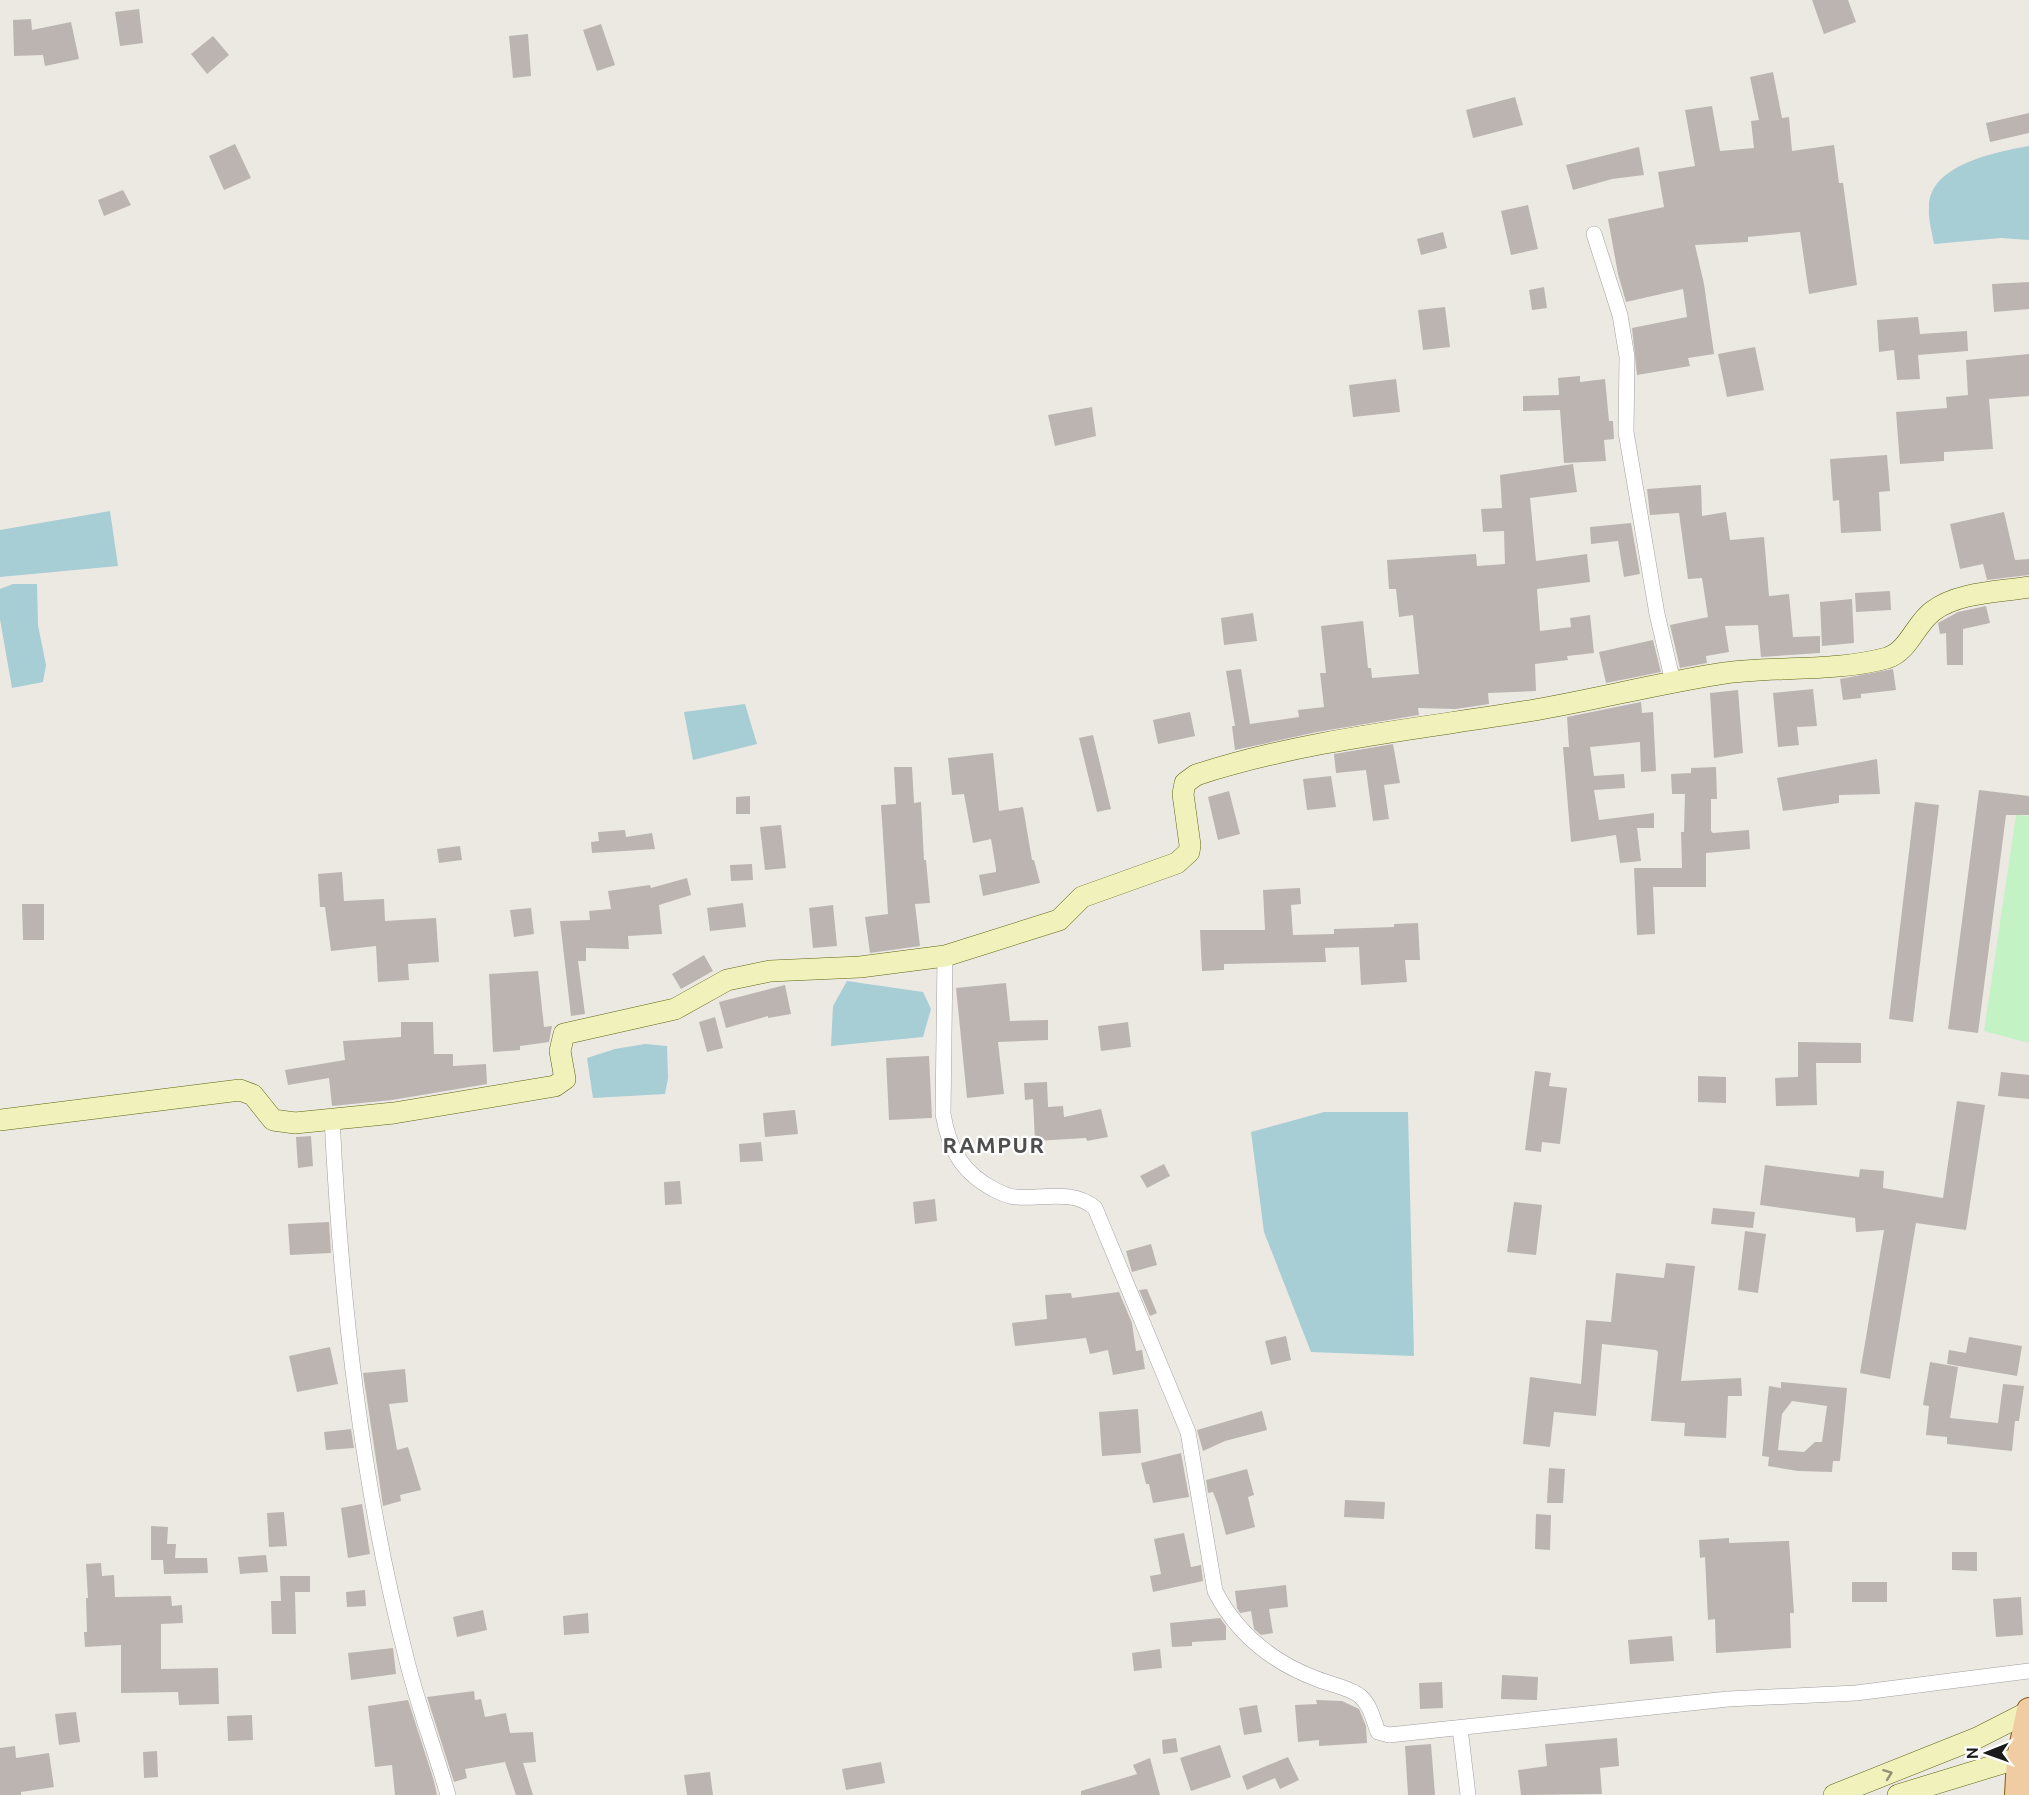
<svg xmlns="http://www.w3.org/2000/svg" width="2029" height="1795" font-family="Ubuntu,sans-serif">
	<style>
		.park { fill: #c3f2c5 }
		.water { fill: #a7cdd5 }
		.building { fill: #bcb4b0; fill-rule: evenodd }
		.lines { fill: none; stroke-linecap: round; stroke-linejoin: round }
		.minor-casing { stroke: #a0a0a0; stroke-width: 16 }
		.secondary-casing { stroke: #606510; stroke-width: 22 }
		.primary-casing { stroke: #845910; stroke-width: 26 }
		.minor { stroke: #fff; stroke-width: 15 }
		.secondary { stroke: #f1f2bb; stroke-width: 21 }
		.primary { stroke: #f1cca3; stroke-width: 24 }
		.oneway { stroke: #919273 }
		.labels { text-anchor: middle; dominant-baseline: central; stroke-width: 4.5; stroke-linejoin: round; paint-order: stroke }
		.district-label { font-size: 22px; font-weight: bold; letter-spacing: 1.5px; fill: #4f4f4f; stroke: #fff }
	</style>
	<rect width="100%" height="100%" fill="#ece9e3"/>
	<!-- park -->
	<polygon class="park" points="2016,815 2029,816 2029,1043 1984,1031"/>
	<!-- water -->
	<g class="water">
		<path d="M2029 146V240L2001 238 1934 244C1932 232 1928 219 1929 207 1929 164 1997 152 2029 146Z"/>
		<polygon points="110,511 118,566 0,577 0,530"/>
		<polygon points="13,584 37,584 38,625 46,665 43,682 12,688 0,619 0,589"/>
		<polygon points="745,704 757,744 693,760 684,712"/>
		<polygon points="847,981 923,992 931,1009 923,1037 831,1046 833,1006"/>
		<polygon points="645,1044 667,1046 668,1078 665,1094 593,1098 587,1058 615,1049"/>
		<polygon points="1324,1112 1408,1112 1414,1356 1311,1352 1264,1232 1251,1132"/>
	</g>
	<!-- building -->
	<g class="building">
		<polygon points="1812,0 1848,0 1856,22 1824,34"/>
		<polygon points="139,9 143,43 120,46 115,12"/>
		<polygon points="31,19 32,30 71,22 79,59 45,66 43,55 14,56 13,20"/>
		<polygon points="601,24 615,65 597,71 583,30"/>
		<polygon points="528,34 531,76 513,78 509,36"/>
		<polygon points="213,36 229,55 207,74 191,54"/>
		<polygon points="1773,72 1782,118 1789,117 1792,151 1834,145 1839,183 1843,183 1857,285 1809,294 1800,232 1748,237 1748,242 1695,245 1704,284 1714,354 1688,358 1690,366 1637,375 1632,328 1687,317 1683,289 1626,302 1618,274 1608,219 1664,207 1658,172 1695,166 1685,110 1712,106 1720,151 1754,148 1751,121 1759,120 1750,77"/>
		<polygon points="1515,97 1523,125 1473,138 1466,110"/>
		<polygon points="2029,113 2029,133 1990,142 1986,123"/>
		<polygon points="235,144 251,178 224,190 209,156"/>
		<polygon points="1639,147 1644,175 1612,179 1573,190 1566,165"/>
		<polygon points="123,190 131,205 104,216 98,200"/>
		<polygon points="1528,205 1538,249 1511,255 1501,211"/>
		<polygon points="1443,232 1447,248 1421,255 1417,239"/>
		<polygon points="2029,282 2029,309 1994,312 1992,284"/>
		<polygon points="1544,287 1547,308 1532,310 1529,290"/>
		<polygon points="1445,307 1450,347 1423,350 1418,310"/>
		<polygon points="1918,317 1920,334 1967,331 1968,351 1918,355 1920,379 1897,380 1894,350 1879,352 1877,320"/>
		<polygon points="1755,347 1764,390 1727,397 1718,354"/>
		<polygon points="2029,354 2029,396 1989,399 1993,449 1944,452 1944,461 1900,464 1896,412 1947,408 1946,397 1968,395 1966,360"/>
		<polygon points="1580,376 1580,382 1605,379 1609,421 1613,421 1614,439 1604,440 1606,461 1564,463 1560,410 1523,411 1523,396 1559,395 1558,378"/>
		<polygon points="1396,379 1400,412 1353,417 1349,385"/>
		<polygon points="1092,407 1096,436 1055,446 1048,415"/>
		<polygon points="1887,455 1890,491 1879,492 1881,531 1841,533 1839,500 1833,501 1830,459"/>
		<polygon points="1573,464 1577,492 1530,498 1536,561 1587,554 1590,582 1537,589 1540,631 1571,627 1570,618 1590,615 1594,653 1567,656 1568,660 1535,664 1536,691 1488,693 1489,704 1456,709 1418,708 1419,715 1317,732 1235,750 1232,726 1235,726 1226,671 1241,669 1250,724 1299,717 1298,710 1324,707 1320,673 1326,673 1321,626 1363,621 1368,668 1371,668 1372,678 1419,674 1413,615 1399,617 1396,589 1389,589 1387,560 1476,554 1477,566 1505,564 1504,531 1483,532 1481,509 1502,508 1500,475"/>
		<polygon points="1701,485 1702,516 1726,512 1730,540 1764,537 1769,596 1789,594 1793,637 1820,636 1820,653 1761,657 1758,625 1725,626 1729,652 1706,656 1707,663 1680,668 1670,625 1708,617 1702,578 1688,579 1679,513 1650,515 1647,489"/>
		<polygon points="2004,512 2015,560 2029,559 2029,575 1987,580 1983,564 1960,569 1950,524"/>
		<polygon points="1631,523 1640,574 1624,577 1618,541 1591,544 1590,527"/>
		<polygon points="1890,591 1891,610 1856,612 1855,593"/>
		<polygon points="1852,599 1854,643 1822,646 1820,602"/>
		<polygon points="1986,606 1990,623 1963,629 1963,665 1947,665 1946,633 1940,634 1938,623 1958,612"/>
		<polygon points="1253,613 1257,641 1224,645 1221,618"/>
		<polygon points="1653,640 1661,672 1606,683 1599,652"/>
		<polygon points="1893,669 1896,690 1861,694 1861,698 1843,700 1840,679"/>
		<polygon points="1813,689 1817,726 1797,727 1799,745 1778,747 1773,693"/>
		<polygon points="1738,690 1743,753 1714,758 1710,693"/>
		<polygon points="1641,702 1642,713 1653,712 1656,771 1641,772 1640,742 1590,747 1594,776 1624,774 1625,788 1594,790 1599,820 1654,813 1654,828 1637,828 1641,861 1620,863 1616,835 1571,842 1563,747 1569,747 1567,717"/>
		<polygon points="1190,712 1195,736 1158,744 1153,720"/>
		<polygon points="1093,735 1111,809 1097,812 1079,738"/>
		<polygon points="1393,744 1400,783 1384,785 1389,819 1373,821 1366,770 1336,773 1334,754"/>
		<polygon points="993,753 999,811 1023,807 1032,860 1034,860 1040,883 983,896 979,875 996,872 996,869 991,839 973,843 964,794 952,795 948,758"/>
		<polygon points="1877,759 1880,794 1839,795 1839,803 1783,811 1777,778"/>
		<polygon points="894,767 912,767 914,803 921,802 924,860 926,860 930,903 915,904 920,946 870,953 865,917 888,914 881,805 896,804"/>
		<polygon points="1716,767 1717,799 1711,799 1711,831 1713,833 1749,830 1750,849 1706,853 1706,887 1653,887 1655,934 1637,935 1634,868 1682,868 1681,832 1684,832 1685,794 1672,794 1671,774 1691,773 1691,768"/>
		<polygon points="1331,776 1336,807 1307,810 1303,779"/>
		<polygon points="1979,790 2029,796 2029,815 2006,815 1978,1033 1948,1029"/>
		<polygon points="1229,791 1240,834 1218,840 1208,797"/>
		<polygon points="750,796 750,814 736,814 736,797"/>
		<polygon points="1915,802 1939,805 1913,1022 1889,1019"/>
		<polygon points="781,825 786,868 765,870 760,827"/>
		<polygon points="625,830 626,837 652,833 655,849 592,853 591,842 599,841 598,832"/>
		<polygon points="460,846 462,860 439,863 437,849"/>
		<polygon points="752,864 753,880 731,881 730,865"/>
		<polygon points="342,872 344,901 384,899 385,921 436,918 439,962 408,964 409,980 378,982 376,946 331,951 325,907 320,907 318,874"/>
		<polygon points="687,878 691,895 659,905 662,934 628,936 629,949 586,948 586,961 578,961 585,1014 571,1016 560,921 590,920 589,911 611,909 608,891 650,885 651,888"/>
		<polygon points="1300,888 1301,904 1291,905 1293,935 1334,934 1334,929 1394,927 1394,924 1418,923 1420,960 1405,960 1407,982 1361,985 1359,947 1325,948 1326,962 1224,964 1224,970 1202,971 1200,930 1265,930 1263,890"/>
		<polygon points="743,903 746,927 710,931 707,908"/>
		<polygon points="22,904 44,904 44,940 23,940"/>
		<polygon points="833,905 837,946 813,948 809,908"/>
		<polygon points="531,908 534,934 514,937 510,910"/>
		<polygon points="704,955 713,971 681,989 672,974"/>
		<polygon points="538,971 544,1027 552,1026 549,1042 520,1046 520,1050 493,1052 489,974"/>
		<polygon points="1006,983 1010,1021 1048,1020 1048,1040 998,1042 1004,1094 967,1098 956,988"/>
		<polygon points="785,985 791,1014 768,1018 768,1016 726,1028 719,1002"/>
		<polygon points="715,1017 723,1048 707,1052 699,1022"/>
		<polygon points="401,1022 433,1022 434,1054 453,1054 453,1066 486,1064 487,1084 392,1100 332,1106 329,1078 288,1085 285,1070 345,1060 343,1041 401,1037"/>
		<polygon points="1128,1022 1131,1047 1101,1051 1098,1026"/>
		<polygon points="1798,1042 1861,1043 1861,1063 1816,1063 1817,1105 1776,1106 1775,1078 1798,1077"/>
		<polygon points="929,1056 932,1118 889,1120 886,1058"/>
		<polygon points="1535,1071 1551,1073 1549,1086 1567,1088 1560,1144 1542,1142 1541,1152 1525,1150"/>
		<polygon points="2001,1072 2029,1075 2029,1099 1998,1096"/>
		<polygon points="1698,1076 1726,1077 1726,1103 1698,1102"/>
		<polygon points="1047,1082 1048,1107 1063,1106 1064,1117 1101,1109 1108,1137 1087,1141 1086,1138 1035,1141 1033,1099 1025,1100 1024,1083"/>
		<polygon points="1957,1101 1985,1105 1966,1230 1916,1223 1890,1379 1860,1373 1884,1230 1856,1232 1855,1218 1760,1205 1765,1165 1859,1177 1860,1169 1884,1171 1883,1188 1943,1198"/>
		<polygon points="795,1110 798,1134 765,1137 763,1113"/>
		<polygon points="311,1136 313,1166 298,1168 296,1137"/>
		<polygon points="761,1142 763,1161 740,1162 739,1144"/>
		<polygon points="1164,1164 1170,1176 1147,1188 1140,1176"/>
		<polygon points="680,1181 682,1204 665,1205 664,1182"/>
		<polygon points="935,1199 937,1221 915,1224 913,1202"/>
		<polygon points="1514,1202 1542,1205 1536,1255 1507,1252"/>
		<polygon points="1713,1208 1755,1212 1753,1228 1711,1224"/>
		<polygon points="329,1222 331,1253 290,1255 288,1224"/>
		<polygon points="1745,1231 1766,1234 1758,1293 1738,1290"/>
		<polygon points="1151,1244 1157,1265 1132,1272 1126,1251"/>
		<polygon points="1666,1263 1695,1266 1681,1381 1741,1378 1742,1396 1728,1396 1726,1438 1684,1436 1685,1423 1651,1421 1658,1352 1656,1350 1602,1344 1596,1416 1554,1412 1550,1447 1523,1444 1530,1377 1581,1384 1586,1320 1611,1322 1616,1273 1664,1278"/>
		<polygon points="1147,1289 1157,1313 1150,1316 1139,1290"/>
		<polygon points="1119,1292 1132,1323 1136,1351 1142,1350 1145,1369 1113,1375 1108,1350 1090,1354 1086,1338 1015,1346 1012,1323 1047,1319 1045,1295 1071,1293 1072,1298"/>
		<polygon points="1286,1336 1291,1360 1271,1365 1265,1341"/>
		<polygon points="1969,1337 2022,1346 2017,1376 1947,1364 1949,1350 1966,1353"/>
		<polygon points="330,1347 338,1384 297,1392 289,1356"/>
		<polygon points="1930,1362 1958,1367 1950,1418 1998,1423 2003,1384 2024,1386 2019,1421 2015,1421 2012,1451 1947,1444 1947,1437 1926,1435 1929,1406 1923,1405"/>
		<polygon points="405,1369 408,1402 389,1404 397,1450 408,1447 421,1490 400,1495 401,1501 383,1506 363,1373"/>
		<path d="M1781 1382 1847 1388 1840 1461H1833L1832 1472 1798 1471 1768 1466 1769 1457 1762 1456 1769 1386 1781 1388ZM1792 1401 1827 1406 1822 1442H1815L1804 1452 1778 1450 1782 1414Z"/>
		<polygon points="1138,1409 1141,1453 1102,1456 1099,1412"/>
		<polygon points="1262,1411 1267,1430 1225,1441 1203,1451 1197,1430"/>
		<polygon points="351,1429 354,1448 326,1450 324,1432"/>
		<polygon points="1181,1453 1189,1497 1153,1503 1149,1484 1146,1484 1141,1463"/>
		<polygon points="1549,1468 1565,1469 1563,1503 1547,1503"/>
		<polygon points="1247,1469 1254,1495 1248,1497 1255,1527 1226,1535 1218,1505 1213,1492 1208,1493 1206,1480"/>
		<polygon points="1345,1500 1385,1502 1384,1519 1344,1517"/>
		<polygon points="362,1504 370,1554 348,1558 341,1508"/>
		<polygon points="284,1512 287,1546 269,1547 267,1513"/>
		<polygon points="1536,1514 1551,1515 1550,1550 1535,1549"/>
		<polygon points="151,1526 168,1527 167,1544 176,1544 175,1558 207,1558 208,1573 164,1574 163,1560 151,1560"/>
		<polygon points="1184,1533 1191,1567 1201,1565 1203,1581 1153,1592 1150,1576 1161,1574 1154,1539"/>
		<polygon points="1729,1538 1729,1543 1789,1541 1794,1613 1790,1613 1791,1648 1716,1653 1715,1619 1708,1620 1705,1557 1700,1558 1699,1540"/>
		<polygon points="1952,1552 1977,1552 1977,1571 1952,1570"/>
		<polygon points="266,1555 268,1572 240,1574 238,1557"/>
		<polygon points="101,1563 102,1576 114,1575 115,1597 171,1596 172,1606 182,1605 183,1623 161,1624 161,1669 218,1668 219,1704 179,1705 178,1692 121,1693 121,1645 85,1647 84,1632 87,1632 86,1598 88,1598 86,1564"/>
		<polygon points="280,1576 310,1576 310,1592 295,1592 296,1634 272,1634 271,1601 281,1601"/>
		<rect x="1852" y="1582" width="35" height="20"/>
		<polygon points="1286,1585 1288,1607 1269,1609 1273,1633 1261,1635 1254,1629 1251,1611 1240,1613 1237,1608 1235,1591"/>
		<polygon points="365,1590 366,1606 347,1607 346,1592"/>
		<polygon points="2021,1597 2023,1635 1996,1637 1993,1599"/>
		<polygon points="483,1610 487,1630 457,1637 453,1617"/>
		<polygon points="588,1613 589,1633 564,1635 563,1616"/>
		<polygon points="1220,1618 1226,1626 1226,1640 1192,1642 1192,1646 1172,1647 1170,1623"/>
		<polygon points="1672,1636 1674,1661 1630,1664 1628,1640"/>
		<polygon points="393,1648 396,1674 351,1680 348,1653"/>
		<polygon points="1160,1649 1162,1668 1134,1671 1132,1653"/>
		<polygon points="1502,1675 1538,1677 1537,1700 1501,1699"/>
		<polygon points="1442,1682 1443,1708 1420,1709 1419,1683"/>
		<polygon points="474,1691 475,1700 481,1699 485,1717 506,1713 510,1733 533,1732 536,1762 523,1763 533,1795 516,1795 505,1762 465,1769 467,1778 454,1782 427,1697"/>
		<polygon points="408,1700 434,1781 437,1795 395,1795 392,1765 375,1767 368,1706"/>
		<polygon points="1316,1700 1342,1701 1359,1709 1366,1726 1367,1743 1319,1746 1319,1740 1298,1742 1295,1705 1317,1704"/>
		<polygon points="1257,1705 1262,1732 1244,1735 1239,1708"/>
		<polygon points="76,1712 80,1742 59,1745 55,1714"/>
		<polygon points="252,1715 253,1740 228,1741 227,1716"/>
		<polygon points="1176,1738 1178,1752 1163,1754 1162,1740"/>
		<polygon points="1617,1738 1619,1766 1600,1768 1602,1794 1521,1795 1518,1770 1547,1766 1545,1744"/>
		<polygon points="1431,1744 1435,1795 1408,1795 1405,1746"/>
		<polygon points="1220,1745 1231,1777 1191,1791 1180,1758"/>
		<polygon points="15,1746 16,1758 49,1753 54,1787 21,1792 21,1795 0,1795 0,1748"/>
		<polygon points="157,1751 158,1777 144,1778 143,1752"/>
		<polygon points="1288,1757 1299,1780 1280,1789 1275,1778 1247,1790 1242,1776"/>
		<polygon points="1150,1758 1160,1795 1081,1795 1081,1791 1137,1774 1133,1765"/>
		<polygon points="881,1762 885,1783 846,1790 842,1769"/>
		<polygon points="710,1772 713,1795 687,1795 684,1775"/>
	</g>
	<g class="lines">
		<defs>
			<g id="minor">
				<polyline points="1594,234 1620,315 1627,357 1626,432 1657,614 1673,682"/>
				<path d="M945 956 943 1114C949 1149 962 1173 995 1190 1001 1193 1009 1197 1016 1197 1044 1199 1073 1189 1095 1208L1188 1432 1215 1591C1237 1634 1272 1662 1317 1679 1329 1684 1350 1688 1360 1696 1371 1706 1373 1719 1378 1732L1389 1735 1728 1699 1856 1693 2029 1671"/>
				<path d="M332 1118C341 1300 361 1483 407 1661 418 1706 435 1750 448 1795"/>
				<polyline points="1460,1728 1468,1795"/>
			</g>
			<g id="secondary">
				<path d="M0 1120 240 1090 253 1095 273 1120 295 1123 394 1113 555 1086 565 1079 560 1051 564 1034 675 1009 727 980 770 971 860 967 945 956 1059 920 1082 897 1177 863 1189 852 1190 845 1183 794 1185 783 1196 775C1303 740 1418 729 1529 711 1594 700 1659 683 1725 673 1778 666 1835 672 1887 658 1909 651 1915 624 1933 611 1958 592 1999 592 2029 587"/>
				<polyline points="1834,1795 1977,1738 2028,1712"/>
				<polyline points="1898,1795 2019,1758"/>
			</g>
			<polyline id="primary" points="2017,1795 2019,1758 2029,1710"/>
		</defs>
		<!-- minor casing -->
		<use href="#minor" class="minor-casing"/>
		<!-- secondary casing -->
		<use href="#secondary" class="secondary-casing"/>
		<!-- primary casing -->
		<use href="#primary" class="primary-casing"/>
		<!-- minor -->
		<use href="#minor" class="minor"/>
		<!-- secondary -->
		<use href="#secondary" class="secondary"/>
		<!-- primary -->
		<use href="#primary" class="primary"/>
	</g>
	<!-- one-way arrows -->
	<defs><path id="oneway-chevron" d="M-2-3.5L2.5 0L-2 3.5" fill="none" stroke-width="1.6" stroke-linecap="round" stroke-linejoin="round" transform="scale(1.5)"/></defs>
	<use class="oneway" href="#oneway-chevron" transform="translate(1888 1774) rotate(-21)"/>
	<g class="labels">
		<!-- district labels -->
		<g class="district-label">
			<text x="994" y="1144">RAMPUR</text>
		</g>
	</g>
	<!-- north arrow -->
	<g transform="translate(1987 1753) rotate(269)" stroke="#ffffff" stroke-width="4.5" paint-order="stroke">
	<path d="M0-4.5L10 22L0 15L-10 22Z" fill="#1c1c1c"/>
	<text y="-9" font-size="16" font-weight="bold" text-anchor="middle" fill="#1c1c1c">N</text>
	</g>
</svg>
